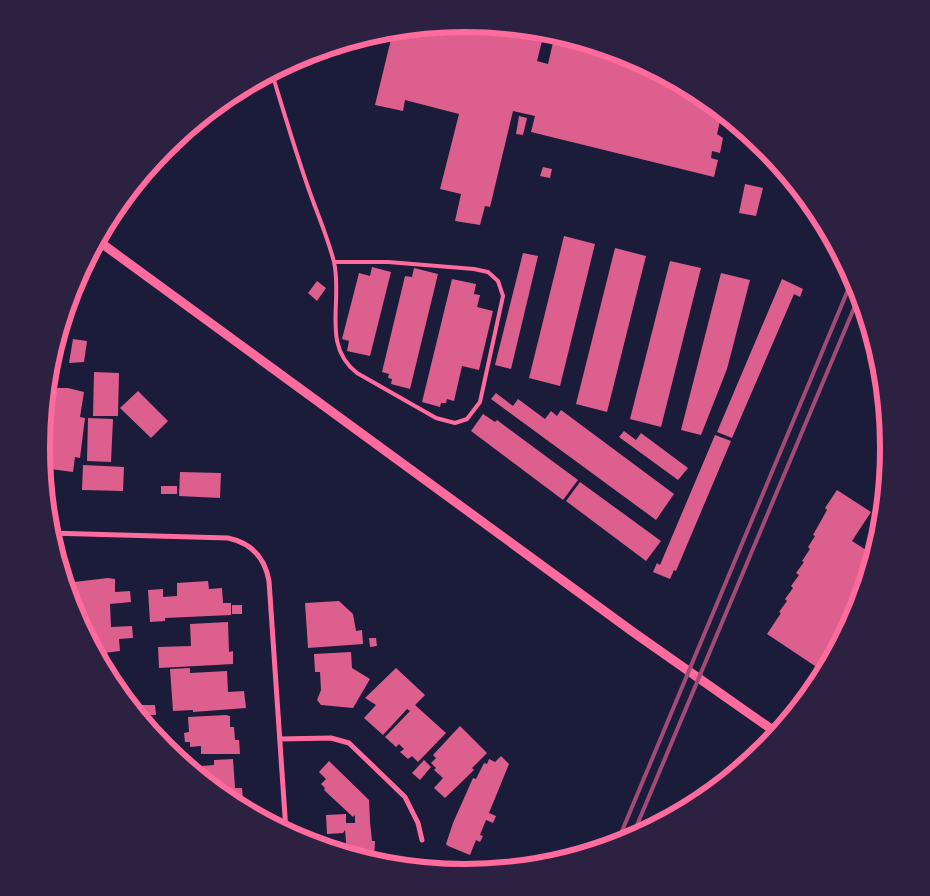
<svg xmlns="http://www.w3.org/2000/svg" width="930" height="896" font-family="Poppins,sans-serif">
	<style>
		.building { fill: #dd5f8e }
		.lines { fill: none; stroke-linecap: round; stroke-linejoin: round }
		.service { stroke: #ff6b9d; stroke-width: 4 }
		.minor { stroke: #ff6b9d; stroke-width: 5 }
		.tertiary { stroke: #ff6b9d; stroke-width: 9 }
		.rail { stroke: #a44b75; stroke-width: 4 }
		.rim { fill: none; stroke: #ff6b9d; stroke-width: 6 }
	</style>
	<rect width="100%" height="100%" fill="#1b1b3a"/>
	<!-- building -->
	<g class="building">
		<polygon points="465,24 533,31 532,38 542,41 537,61 548,64 555,34 628,56 701,95 722,113 717,134 723,138 720,153 712,151 711,158 718,160 714,177 531,132 535,116 513,111 490,207 485,206 480,225 455,221 461,194 440,189 459,114 405,100 403,111 375,105 393,31"/>
		<polygon points="519,116 527,118 523,135 516,134"/>
		<polygon points="543,167 552,169 550,178 540,176"/>
		<polygon points="745,184 763,188 756,216 739,213"/>
		<polygon points="564,236 595,244 560,386 529,378"/>
		<polygon points="615,248 646,256 607,412 576,404"/>
		<polygon points="523,253 538,256 511,369 495,365"/>
		<polygon points="670,261 701,268 661,427 630,419"/>
		<polygon points="372,267 391,272 370,356 347,351 349,341 342,339 359,273 370,276"/>
		<polygon points="414,268 438,274 410,389 391,384 392,379 388,378 389,374 382,372 405,276 412,277"/>
		<polygon points="721,273 750,280 727,369 701,435 681,430"/>
		<polygon points="452,279 476,284 474,294 480,295 477,307 493,311 479,370 462,366 454,401 447,399 446,403 441,403 440,407 422,402"/>
		<polygon points="782,279 803,289 800,297 794,294 732,438 717,432"/>
		<polygon points="317,281 326,288 317,301 308,293"/>
		<polygon points="73,339 87,341 84,362 69,363"/>
		<polygon points="94,372 119,373 118,416 93,416"/>
		<polygon points="51,388 68,388 84,392 80,417 85,418 80,458 75,457 73,472 43,468 42,457"/>
		<polygon points="138,391 168,421 151,438 120,408"/>
		<polygon points="496,393 513,406 518,399 545,419 551,411 557,416 561,410 674,494 656,520 491,399"/>
		<polygon points="483,414 495,422 497,420 578,480 563,500 471,431"/>
		<polygon points="88,418 113,419 111,462 87,461"/>
		<polygon points="624,431 636,440 641,433 688,468 678,480 619,437"/>
		<polygon points="715,435 731,441 676,571 674,570 670,579 653,572 657,563 660,565"/>
		<polygon points="83,465 124,467 123,491 82,490"/>
		<polygon points="180,472 221,473 220,498 179,496"/>
		<polygon points="580,482 661,541 646,561 566,501"/>
		<rect x="161" y="486" width="16" height="8"/>
		<polygon points="837,490 871,512 852,541 874,555 857,611 824,672 767,634 781,613 779,612 787,601 785,599 793,588 791,586 799,575 796,573 804,562 802,561 810,549 808,547 815,536 813,535 827,510 825,508"/>
		<polygon points="108,578 115,579 115,592 130,591 131,602 110,604 111,627 132,626 133,638 119,639 120,651 96,654 76,616 74,582"/>
		<polygon points="208,581 209,589 222,588 223,603 231,603 231,615 165,618 165,621 150,622 148,590 163,589 163,597 177,596 177,583"/>
		<polygon points="339,601 353,614 356,631 362,630 363,644 308,648 305,603"/>
		<rect x="232" y="605" width="10" height="9"/>
		<polygon points="228,622 229,652 233,651 233,664 159,668 158,647 191,646 190,624"/>
		<polygon points="369,638 376,638 377,646 370,647"/>
		<polygon points="351,652 352,668 370,679 353,708 321,705 317,700 321,690 320,672 315,672 314,654"/>
		<polygon points="190,668 190,673 227,671 228,692 244,691 246,708 193,712 193,710 173,711 170,669"/>
		<polygon points="396,668 425,695 415,705 446,733 418,762 412,756 408,759 400,752 404,749 399,744 396,747 385,737 410,711 407,709 383,735 364,718 376,705 365,698"/>
		<polygon points="123,682 124,698 112,683"/>
		<polygon points="138,705 155,705 156,715 138,715"/>
		<polygon points="226,715 230,716 230,727 234,727 235,740 239,740 240,754 201,754 201,746 190,747 190,742 185,742 184,733 189,732 188,717"/>
		<polygon points="460,726 487,753 472,768 474,770 445,798 434,788 443,778 434,770 436,768 431,763 436,758 433,755"/>
		<polygon points="501,756 509,764 489,813 496,816 493,823 486,820 480,835 483,836 480,842 476,840 470,855 448,846 446,844 453,823 473,778 476,779 484,763 487,764 489,759 495,762"/>
		<polygon points="233,759 235,788 242,788 243,799 228,799 223,795 222,792 218,792 188,767 214,765 214,760"/>
		<polygon points="424,760 431,767 420,780 412,773"/>
		<polygon points="329,761 369,800 370,822 372,841 375,841 374,862 347,853 345,830 343,833 327,834 326,815 346,814 346,823 355,823 355,815 353,817 324,790 325,788 321,784 326,779 319,772"/>
	</g>
	<g class="lines">
		<!-- service -->
		<g class="service">
			<path d="M260 79C278 80 294 72 303 56"/>
			<path d="M274 80C285 116 296 153 309 190 317 213 328 238 334 262 343 302 321 345 357 373L436 418 455 423 467 419 480 402 503 296 498 281 488 272 474 269 388 262H334"/>
		</g>
		<!-- minor -->
		<g class="minor">
			<path d="M886 416C881 432 881 443 888 458"/>
			<path d="M49 533 228 538C251 543 265 558 269 581L286 831"/>
			<polyline points="280,739 331,738 349,743 405,797 418,823 422,840"/>
		</g>
		<!-- tertiary -->
		<polyline class="tertiary" points="97,240 633,632 777,733"/>
		<!-- rail -->
		<g class="rail">
			<polyline points="632,837 860,294"/>
			<polyline points="617,843 853,278"/>
		</g>
	</g>
	<!-- crop -->
	<path d="M0 0H930V896H0ZM465 32H465A415 415 0 0 1 880 447V449A415 415 0 0 1 465 864H465A415 415 0 0 1 50 449V447A415 415 0 0 1 465 32Z" fill="#2d2142" fill-rule="evenodd"/>
	<path class="rim" d="M465 32H465A415 415 0 0 1 880 447V449A415 415 0 0 1 465 864H465A415 415 0 0 1 50 449V447A415 415 0 0 1 465 32Z"/>
</svg>
